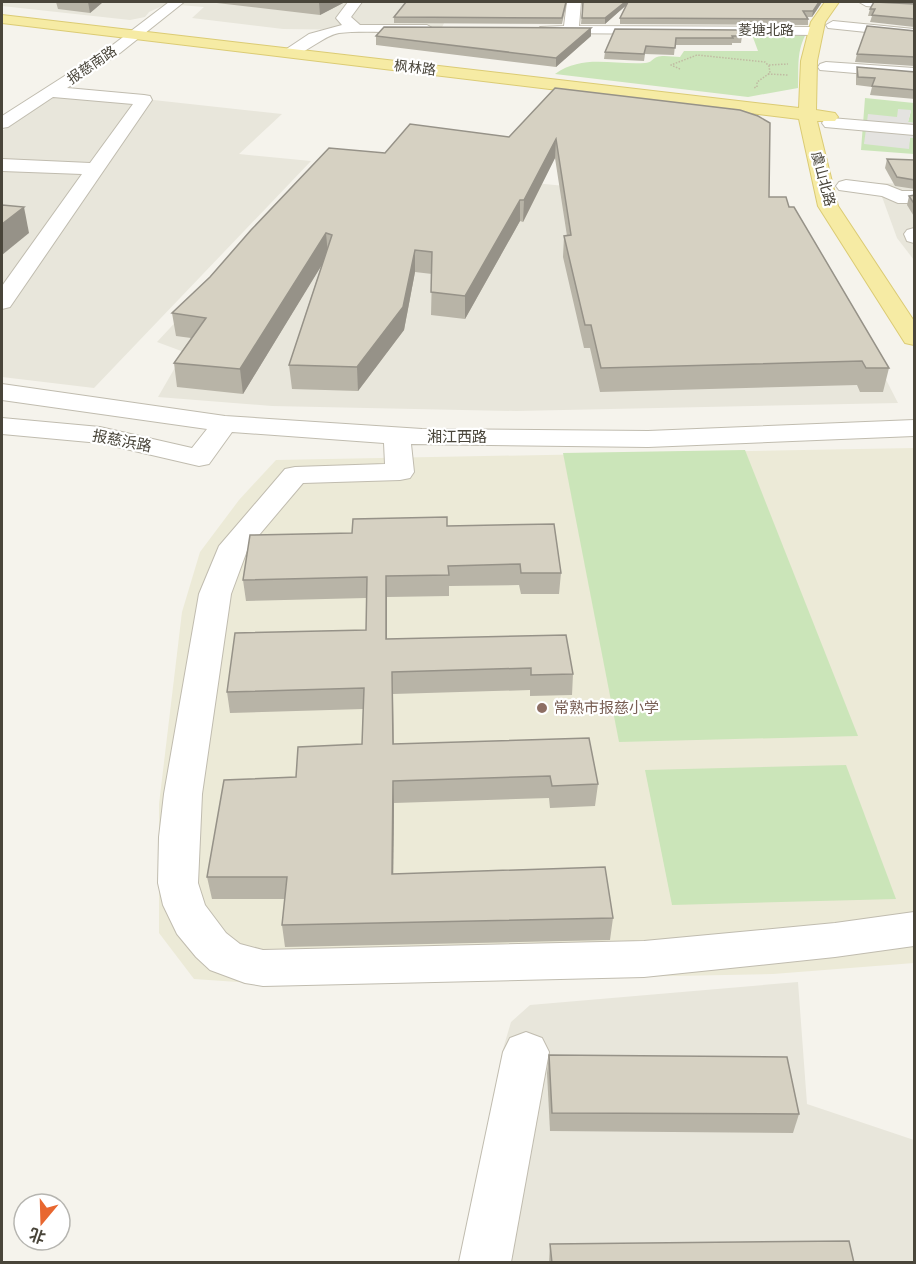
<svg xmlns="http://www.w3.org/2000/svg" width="916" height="1264" font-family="'Varela Round','Noto Sans SC',sans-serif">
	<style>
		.residential { fill: #e8e6db }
		.education { fill: #ecead7 }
		.green { fill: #cbe5b9 }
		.parking { fill: #e4e3e0 }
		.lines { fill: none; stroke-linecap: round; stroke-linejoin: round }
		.minor-casing { stroke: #c0bcaf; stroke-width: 2 }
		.major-casing { stroke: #dbcb74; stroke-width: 2 }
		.path { stroke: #c0baa2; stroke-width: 1.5; stroke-dasharray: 1.5 1.5; stroke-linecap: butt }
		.minor { fill: #fff; fill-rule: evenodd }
		.major { fill: #f6eba4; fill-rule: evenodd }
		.wall { fill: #b8b4a7 }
		.shaded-wall { fill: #969288 }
		.building { fill: #d6d1c2; stroke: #969288; stroke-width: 1.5 }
		.education-dot { fill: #8d6e63; stroke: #fff; stroke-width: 2 }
		.labels { text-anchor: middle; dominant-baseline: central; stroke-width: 4.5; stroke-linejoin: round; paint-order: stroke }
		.far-street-label { font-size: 14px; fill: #49453a; stroke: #fff }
		.street-label { font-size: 15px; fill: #49453a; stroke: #fff }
		.education-label { font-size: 15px; fill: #785e54; stroke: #fff; text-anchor: start }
	</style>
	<rect width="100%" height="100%" fill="#f5f3ec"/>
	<!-- residential -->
	<g class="residential">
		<polygon points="2,2 171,2 149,12 145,17 130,20 2,6"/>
		<polygon points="181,2 455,2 440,31 283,29 192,18 204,7 179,5"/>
		<polygon points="62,90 282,114 239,154 311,161 94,388 2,377 2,131"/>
		<polygon points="323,163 617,191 623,240 815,241 898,403 516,411 272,406 158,397 184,352 157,342"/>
		<polygon points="877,183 914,184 914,260 897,238"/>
		<polygon points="798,982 807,1104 914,1140 914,1262 461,1262 503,1049 511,1022 530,1005"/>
	</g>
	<!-- education -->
	<polygon class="education" points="914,448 914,963 773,974 268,984 194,979 159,933 159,804 182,612 200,552 239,500 276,460"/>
	<!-- green -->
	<g class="green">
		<path d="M751 32H807C796 51 799 67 798 88L748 97 555 74C583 54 612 65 645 63 651 63 652 59 657 57 663 55 674 57 680 57L684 51H758Z"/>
		<polygon points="865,98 914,103 914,123 908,122 911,111 897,117 864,143 908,148 910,138 914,138 914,154 861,150"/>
		<polygon points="745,450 858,736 619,742 563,453"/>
		<polygon points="846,765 896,899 672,905 645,770"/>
	</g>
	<!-- parking -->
	<polygon class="parking" points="898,109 911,110 908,122 914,123 914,138 910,138 909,149 864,144 868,114 897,117"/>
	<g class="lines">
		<defs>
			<g id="minor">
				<polygon points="169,2 184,2 120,53 67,88 144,95 150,96 152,100 10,307 2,309 2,286 82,174 2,171 2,159 90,163 133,104 53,97 8,127 2,128 2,116 110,47"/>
				<path d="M348 2H362L351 17 360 25H427L434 29 427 33C402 33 362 30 339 33 321 36 300 60 285 56L282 53 285 50 309 34 342 25 336 18Z"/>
				<polygon points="567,2 581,2 579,26 816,27 823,31 816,35 540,33 538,30 540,27 564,26"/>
				<polygon points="859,2 914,2 914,10 866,6"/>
				<polygon points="833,21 914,29 914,37 828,28 826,25"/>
				<polygon points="826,62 914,68 914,78 820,70 818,67 820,64"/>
				<polygon points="831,118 914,125 914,135 825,127 822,123 825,119"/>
				<polygon points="846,180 887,185 902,191 914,191 914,203 898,203 882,196 839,190 836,186 839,182"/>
				<polygon points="914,228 914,243 907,241 904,234 907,230"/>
				<polygon points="2,384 225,416 422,429 648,431 914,420 914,436 648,447 411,444 414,472 410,478 400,480 303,483 248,548 231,594 202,794 198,883 205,905 226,933 240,944 263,950 644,941 835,923 914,912 914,946 835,957 644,977 263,986 245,983 210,970 196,957 177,934 163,905 158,883 159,837 164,794 199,594 219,546 285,469 295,467 385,464 384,443 232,432 209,464 199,466 100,443 2,434 2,418 100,427 192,448 207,429 2,400"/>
				<polygon points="526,1032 542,1038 549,1052 511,1262 459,1262 503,1052 510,1038"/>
			</g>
			<polygon id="major" points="825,2 839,2 825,22 817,61 816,110 835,113 838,117 835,121 817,121 838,206 914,321 914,345 905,343 818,206 799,119 2,23 2,15 799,108 801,61 811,22"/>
		</defs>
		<!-- minor casing -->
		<use href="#minor" class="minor-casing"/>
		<!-- major casing -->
		<use href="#major" class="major-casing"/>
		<!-- path -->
		<g class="path">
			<polyline points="769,65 788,64"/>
			<polyline points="680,69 671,65 697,55 765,62 769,66 770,73 757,82 757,87 753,88"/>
			<polyline points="768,74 788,75"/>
		</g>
		<!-- minor -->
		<use href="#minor" class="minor"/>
		<!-- major -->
		<use href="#major" class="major"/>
	</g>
	<!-- wall -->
	<g class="wall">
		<polygon points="56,2 103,2 90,13 58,9"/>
		<polygon points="208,2 345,2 320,15"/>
		<polygon points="406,2 567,2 562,24 394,23 394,17"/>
		<polygon points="583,2 822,2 812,17 807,17 808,19 808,25 620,24 620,18 626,5 605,24 581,24"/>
		<polygon points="915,4 915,28 914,27 870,22 872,16 868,16 870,9"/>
		<polygon points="591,28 591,36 556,67 376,45 376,36"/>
		<polygon points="615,29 742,36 741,43 732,43 732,45 675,45 674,55 645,54 644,61 604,59 605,52"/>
		<polygon points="915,31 915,68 914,66 855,62 857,54"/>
		<polygon points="857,67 915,72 915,99 870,95 872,87 856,85 856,75"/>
		<polygon points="555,88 769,197 789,207 889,368 883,392 860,392 857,385 600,392 590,348 584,348 563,257 564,236 567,236 555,158 523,222 520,221 465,319 431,315 432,274 415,272 404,330 358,391 292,389 289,365 322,264 243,394 177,387 174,363 191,338 176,336 172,313 385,153 509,137"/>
		<polygon points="887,159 915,160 915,189 895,186 885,168"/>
		<polygon points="915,195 915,218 907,205 909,196"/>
		<polygon points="447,526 561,573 559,594 521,594 519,585 449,586 449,596 387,597 387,639 573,674 572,695 530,696 530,690 393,694 394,744 598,784 595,806 550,808 549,798 394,803 393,874 613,918 610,940 285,947 282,925 285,899 212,899 207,877 296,777 362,744 363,709 230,713 227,692 366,630 366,598 246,601 243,580 352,533"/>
		<polygon points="549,1055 799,1114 793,1133 550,1131 547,1073"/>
		<polygon points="550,1244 854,1263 549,1263"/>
	</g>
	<!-- shaded-wall -->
	<g class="shaded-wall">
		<polygon points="88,2 103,2 90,13"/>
		<polygon points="319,2 345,2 320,15"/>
		<polygon points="625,2 630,2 605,24 605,18"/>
		<polygon points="819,2 822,2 812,17 813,11"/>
		<polygon points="591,28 591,36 556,67 556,58"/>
		<polygon points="556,139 555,158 523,222 524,200"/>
		<polygon points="520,200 520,221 465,319 465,296"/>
		<polygon points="24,207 29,233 2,255 2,224"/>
		<polygon points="326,233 328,255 243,394 240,369"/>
		<polygon points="415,250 415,272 404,330 358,391 357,367"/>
		<polygon points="386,576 387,597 387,661 386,639"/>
		<polygon points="393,781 394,803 393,896 392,874"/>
	</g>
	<!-- building -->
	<g class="building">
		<polygon points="406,2 566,2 562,18 394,17"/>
		<polygon points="583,2 625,2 605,18 582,18"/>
		<polygon points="628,2 819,2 813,11 803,11 808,19 620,18"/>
		<polygon points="874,2 915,4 915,19 872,15 875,9 870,9"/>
		<polygon points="867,26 915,31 915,57 857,54"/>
		<polygon points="384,27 591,28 556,58 376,36"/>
		<polygon points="615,29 739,30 742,36 732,36 733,38 676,38 675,48 646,46 644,54 605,52"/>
		<polygon points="857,67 915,72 915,90 872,86 875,78 858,77"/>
		<polygon points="555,88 740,110 758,116 770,123 769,197 786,197 789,207 794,207 889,368 866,368 862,361 601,368 591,325 585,325 564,236 571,235 556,139 524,200 520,200 465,296 431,292 432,252 415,250 403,307 357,367 289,365 332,235 326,233 240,369 174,363 206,318 172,313 210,277 251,230 329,148 385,153 410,124 509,137"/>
		<polygon points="887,159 915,160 915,180 897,177"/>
		<polygon points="915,195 915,205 909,196"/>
		<polygon points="2,205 24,207 2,224"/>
		<polygon points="447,517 447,526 554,524 561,573 521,573 520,564 448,566 449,575 386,576 386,639 566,635 573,674 531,675 531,668 392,672 393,744 589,738 598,784 552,786 550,776 393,781 392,874 605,867 613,918 282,925 287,877 207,877 224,780 296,777 298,747 362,744 364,688 227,692 235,633 366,630 367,577 243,580 250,535 352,533 353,519"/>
		<polygon points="549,1055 787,1057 799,1114 552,1113"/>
		<polygon points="849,1241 854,1263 552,1263 550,1244"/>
	</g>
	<!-- markers -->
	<circle class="education-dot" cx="542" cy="708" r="6"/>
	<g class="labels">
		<!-- far-street labels -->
		<g class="far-street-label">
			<text x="766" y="30">菱塘北路</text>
			<text transform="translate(92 65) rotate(-34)">报慈南路</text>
			<text transform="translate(415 68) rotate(7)">枫林路</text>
			<text transform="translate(823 179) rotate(75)">虞山北路</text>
		</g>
		<!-- street labels -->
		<g class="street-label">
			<text x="457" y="437">湘江西路</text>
			<text transform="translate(122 441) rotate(11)">报慈浜路</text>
		</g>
		<!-- education labels -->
		<g class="education-label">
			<text x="554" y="708">常熟市报慈小学</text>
		</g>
	</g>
	<!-- border -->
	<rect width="916" height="1264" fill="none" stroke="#49453a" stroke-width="6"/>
	<!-- north arrow -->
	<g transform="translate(42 1222) rotate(199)"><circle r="28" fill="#ffffff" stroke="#b6b5b0" stroke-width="1.5"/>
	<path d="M0-4.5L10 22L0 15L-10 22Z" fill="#e86730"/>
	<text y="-9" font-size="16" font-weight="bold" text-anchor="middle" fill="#49453a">北</text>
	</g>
</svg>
